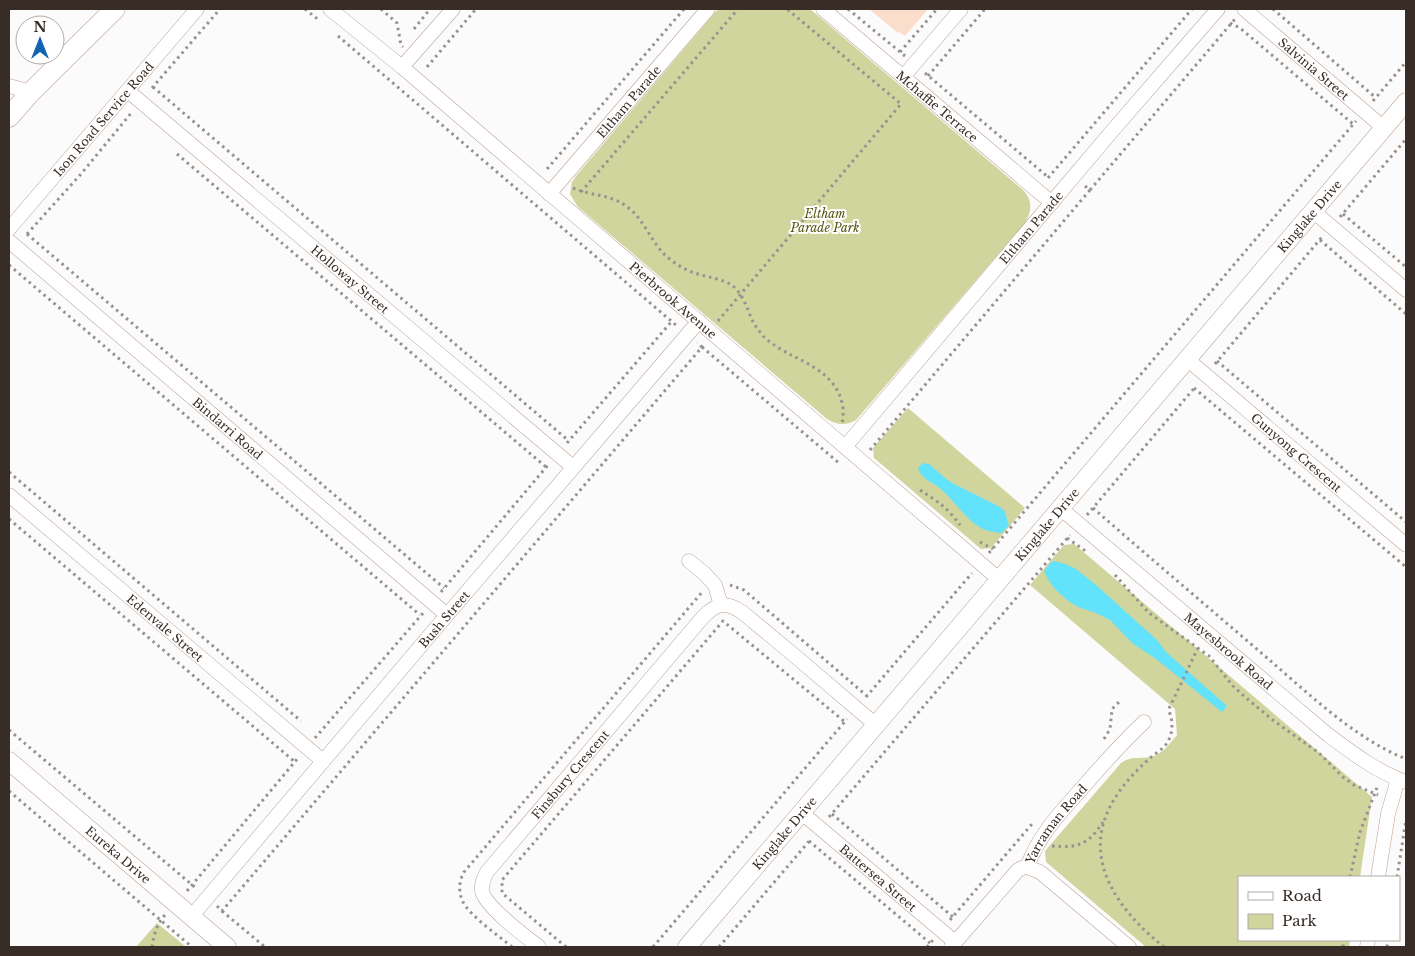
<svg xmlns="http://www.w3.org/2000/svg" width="1415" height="956" font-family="'Libre Baskerville',serif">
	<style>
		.green { fill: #cfd59d }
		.water { fill: #62e2fb }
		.building { fill: #fbddcc }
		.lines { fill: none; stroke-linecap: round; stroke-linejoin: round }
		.minor-casing { stroke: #bea192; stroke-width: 15 }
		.tertiary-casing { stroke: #bea192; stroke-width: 19 }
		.secondary-casing { stroke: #bea192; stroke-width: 21 }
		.path { stroke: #98918e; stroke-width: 3; stroke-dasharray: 2.5 4; stroke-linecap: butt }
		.minor { stroke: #fff; stroke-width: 14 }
		.tertiary { stroke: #fff; stroke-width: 18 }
		.secondary { stroke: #fff; stroke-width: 20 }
		.labels { text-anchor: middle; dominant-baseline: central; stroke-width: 4; stroke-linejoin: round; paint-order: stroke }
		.street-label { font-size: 12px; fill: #382c26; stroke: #fff }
		.park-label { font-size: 12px; font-style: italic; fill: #50540e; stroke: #fff }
	</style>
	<rect width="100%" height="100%" fill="#fbfbfb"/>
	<!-- green -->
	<g class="green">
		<path d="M718 9H810L1023 190C1033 201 1032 211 1025 223L856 420C846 426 837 425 827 419L578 207 570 194 572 182 576 176Z"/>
		<polygon points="908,408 1025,508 991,548 981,549 874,458 873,448"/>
		<path d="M1074 544 1372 797 1360 877H1239V940H1350L1349 947H1146L1046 862 1045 851 1121 763C1134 754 1143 761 1156 755 1165 751 1171 742 1177 735L1175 709 1030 585 1064 545Z"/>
		<polygon points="157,923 186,947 136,947"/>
	</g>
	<!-- water -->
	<g class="water">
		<path d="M923 463 929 464 945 478 952 483 998 506 1004 510 1009 525 1002 533C995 532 989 532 983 529 963 519 953 496 934 484 927 480 920 476 918 468Z"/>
		<polygon points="1052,561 1063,563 1076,569 1096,585 1157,640 1166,652 1227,706 1222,712 1156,659 1132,643 1110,620 1096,613 1078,607 1067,600 1055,589 1049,581 1044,571"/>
	</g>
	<!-- building -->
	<polygon class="building" points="869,9 928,9 905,36 899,32 898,33"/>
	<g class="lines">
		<defs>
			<g id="minor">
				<path id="s1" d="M330 9 402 67 1000 580"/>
				<path id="s2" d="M823 9 1052 203"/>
				<path id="s3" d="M1244 9 1384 128"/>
				<polyline points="402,67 453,9"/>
				<polyline points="903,77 961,9"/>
				<polyline points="9,86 31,92"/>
				<path id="s4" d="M128 91 573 467"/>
				<path id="s5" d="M549 194 708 9"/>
				<polyline points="1313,211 1406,290"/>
				<path id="s6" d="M9 229 197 9"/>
				<path id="s7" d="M9 241 447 615"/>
				<path id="s8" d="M1187 359 1406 545"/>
				<path id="s9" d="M845 447 1113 130 1218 9"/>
				<path id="s10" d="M9 495 323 761"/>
				<path id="s11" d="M1060 508 1327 734C1351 752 1377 772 1406 782"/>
				<polyline points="689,561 705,574 715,585 721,605"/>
				<path id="s12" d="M802 813 955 942"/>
				<polyline points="1027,867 1040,872 1129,947"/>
				<polyline points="1378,877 1388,814 1398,779"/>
				<path id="s13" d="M191 917 447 615 699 321"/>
				<path id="s14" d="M539 947C526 937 485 906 482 891 481 884 484 878 487 872L703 617C717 603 725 601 742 612L795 656 876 725"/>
				<path id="s15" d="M951 947 1018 870 1024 867H1027C1040 833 1060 813 1084 786 1103 764 1123 742 1144 722"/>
				<polyline points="1367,947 1368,940"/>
			</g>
			<g id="tertiary">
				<path id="s16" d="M9 761 227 947"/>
				<path id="s17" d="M687 947 1406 102"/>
			</g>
			<polyline id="secondary" points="9,117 31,92 115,9"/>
		</defs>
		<!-- minor casing -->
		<use href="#minor" class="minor-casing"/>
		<!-- tertiary casing -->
		<use href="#tertiary" class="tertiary-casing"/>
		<!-- secondary casing -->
		<use href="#secondary" class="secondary-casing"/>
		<!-- path -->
		<g class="path">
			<polyline points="305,9 320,21"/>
			<polyline points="381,9 397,23 401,45 403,47"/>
			<polyline points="848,9 905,56"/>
			<polyline points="1273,9 1376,98"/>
			<polyline points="1230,23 1240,28 1353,124"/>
			<polyline points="414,29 430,9"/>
			<polyline points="338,36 677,326"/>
			<polyline points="900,52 937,9"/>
			<polyline points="427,67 476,9"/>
			<polyline points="925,73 1048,177"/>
			<polyline points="928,76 985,9"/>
			<polyline points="153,87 569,441"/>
			<polyline points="152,88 220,9"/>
			<polyline points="1373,101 1406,62"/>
			<polyline points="177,154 546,467"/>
			<polyline points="547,169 684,9"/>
			<polyline points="1048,178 1192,9"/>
			<polyline points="1085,186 1090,190 1235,19"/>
			<path d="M573 188C591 196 610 194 626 206 644 218 650 241 666 256 674 263 685 270 695 273 706 277 718 278 728 283 743 290 747 310 754 324 757 328 760 332 763 336 771 344 782 350 791 355 812 365 837 378 842 403 844 410 843 418 842 425"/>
			<polyline points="581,192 738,9"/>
			<polyline points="1343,214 1406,267"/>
			<polyline points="1340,217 1406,139"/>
			<polyline points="27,234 444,588"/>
			<polyline points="27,234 81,174 132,112"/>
			<polyline points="1320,240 1406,314"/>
			<polyline points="9,265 420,615"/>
			<polyline points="718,321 901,104 787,9"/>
			<polyline points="702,347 839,463"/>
			<polyline points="1217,361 1406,522"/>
			<polyline points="1215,364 1322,237"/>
			<polyline points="1194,388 1406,567"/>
			<polyline points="567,443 672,321"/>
			<polyline points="870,450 1090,190"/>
			<polyline points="9,472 301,721"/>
			<path d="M920 490C938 502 946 506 960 525"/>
			<path d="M1093 508C1150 558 1208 607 1266 657 1308 693 1354 738 1406 759"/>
			<polyline points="1087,515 1196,386"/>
			<polyline points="9,519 295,762"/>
			<polyline points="1067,538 1087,552"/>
			<polyline points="980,542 993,549"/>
			<polyline points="989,553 1356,121"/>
			<polyline points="1115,575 1149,613 1209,656 1233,686 1245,697 1274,721 1319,753 1343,777 1354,785 1378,795"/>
			<polyline points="730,585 744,590 867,696"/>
			<polyline points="441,592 548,465"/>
			<polyline points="866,697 972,573"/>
			<polyline points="9,730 197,889"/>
			<polyline points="315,738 424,612"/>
			<polyline points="1104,739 1110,729 1112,709 1120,701"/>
			<polyline points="9,791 192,947"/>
			<polyline points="832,814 953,917"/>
			<polyline points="829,817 1070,535"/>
			<polyline points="809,841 930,943"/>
			<path d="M1052 846C1078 848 1088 845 1103 822"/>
			<polyline points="1350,877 1360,832 1378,785"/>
			<polyline points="1397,877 1406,820"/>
			<polyline points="187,891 298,758"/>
			<polyline points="217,906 222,911 702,347 697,343"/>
			<polyline points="222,911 265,947"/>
			<polyline points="950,920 1032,824"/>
			<path d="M152 947C154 934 157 923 166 914"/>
			<path d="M512 947C499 936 470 916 463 902 458 892 459 881 464 872L703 591"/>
			<polyline points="566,947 502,893 502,880 723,621 845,722"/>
			<polyline points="653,947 847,719"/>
			<polyline points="719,947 811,839"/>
			<polyline points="927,947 933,940"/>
			<path d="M1164 947C1116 909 1077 854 1117 795 1126 781 1138 769 1150 758 1156 753 1163 749 1167 743 1172 735 1173 726 1171 717 1171 717 1169 711 1169 710 1169 706 1174 700 1175 696 1183 680 1190 664 1198 648"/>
			<polyline points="1343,947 1344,940"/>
			<polyline points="1387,947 1388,940"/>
		</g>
		<!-- minor -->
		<use href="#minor" class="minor"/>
		<!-- tertiary -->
		<use href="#tertiary" class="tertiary"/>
		<!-- secondary -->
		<use href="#secondary" class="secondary"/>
	</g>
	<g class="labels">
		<!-- street labels -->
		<g class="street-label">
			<text stroke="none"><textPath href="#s3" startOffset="92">Salvinia Street</textPath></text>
			<text stroke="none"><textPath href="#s5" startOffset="122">Eltham Parade</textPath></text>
			<text stroke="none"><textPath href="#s2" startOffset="150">Mchaffie Terrace</textPath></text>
			<text stroke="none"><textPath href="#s6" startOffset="145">Ison Road Service Road</textPath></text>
			<text stroke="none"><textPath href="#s17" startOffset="960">Kinglake Drive</textPath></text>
			<text stroke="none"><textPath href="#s9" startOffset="288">Eltham Parade</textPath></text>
			<text stroke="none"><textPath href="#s4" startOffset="291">Holloway Street</textPath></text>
			<text stroke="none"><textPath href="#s1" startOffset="450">Pierbrook Avenue</textPath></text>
			<text stroke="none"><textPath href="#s7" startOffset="288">Bindarri Road</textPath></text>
			<text stroke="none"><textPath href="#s8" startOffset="144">Gunyong Crescent</textPath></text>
			<text stroke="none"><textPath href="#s17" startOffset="555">Kinglake Drive</textPath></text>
			<text stroke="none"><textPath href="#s13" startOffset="391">Bush Street</textPath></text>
			<text stroke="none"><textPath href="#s10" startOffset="205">Edenvale Street</textPath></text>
			<text stroke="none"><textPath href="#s11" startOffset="221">Mayesbrook Road</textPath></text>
			<text stroke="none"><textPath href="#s14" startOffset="229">Finsbury Crescent</textPath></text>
			<text stroke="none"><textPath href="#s15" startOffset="164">Yarraman Road</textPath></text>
			<text stroke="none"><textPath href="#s17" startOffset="150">Kinglake Drive</textPath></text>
			<text stroke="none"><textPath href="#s16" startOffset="144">Eureka Drive</textPath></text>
			<text stroke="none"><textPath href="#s12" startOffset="100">Battersea Street</textPath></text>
		</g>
		<!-- park labels -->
		<g class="park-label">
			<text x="825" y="213">Eltham<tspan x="825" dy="14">Parade Park</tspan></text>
		</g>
	</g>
	<!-- border -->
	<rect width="1415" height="956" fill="none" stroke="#382c26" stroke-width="20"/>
	<!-- legend -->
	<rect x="1238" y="876" width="162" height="65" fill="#ffffff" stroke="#afaba8"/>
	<rect x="1248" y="892" width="25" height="8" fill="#ffffff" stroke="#afaba8"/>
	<text x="1282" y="901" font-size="15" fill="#382c26">Road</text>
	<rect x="1248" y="914" width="25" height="15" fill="#cfd59d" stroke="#afaba8"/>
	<text x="1282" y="926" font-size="15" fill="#382c26">Park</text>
	<!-- north arrow -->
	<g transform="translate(40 40)"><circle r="24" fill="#ffffff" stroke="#afaba8"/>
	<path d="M0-4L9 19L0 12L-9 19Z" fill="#1362b0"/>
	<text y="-8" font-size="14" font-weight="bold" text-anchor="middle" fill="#382c26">N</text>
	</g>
</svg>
